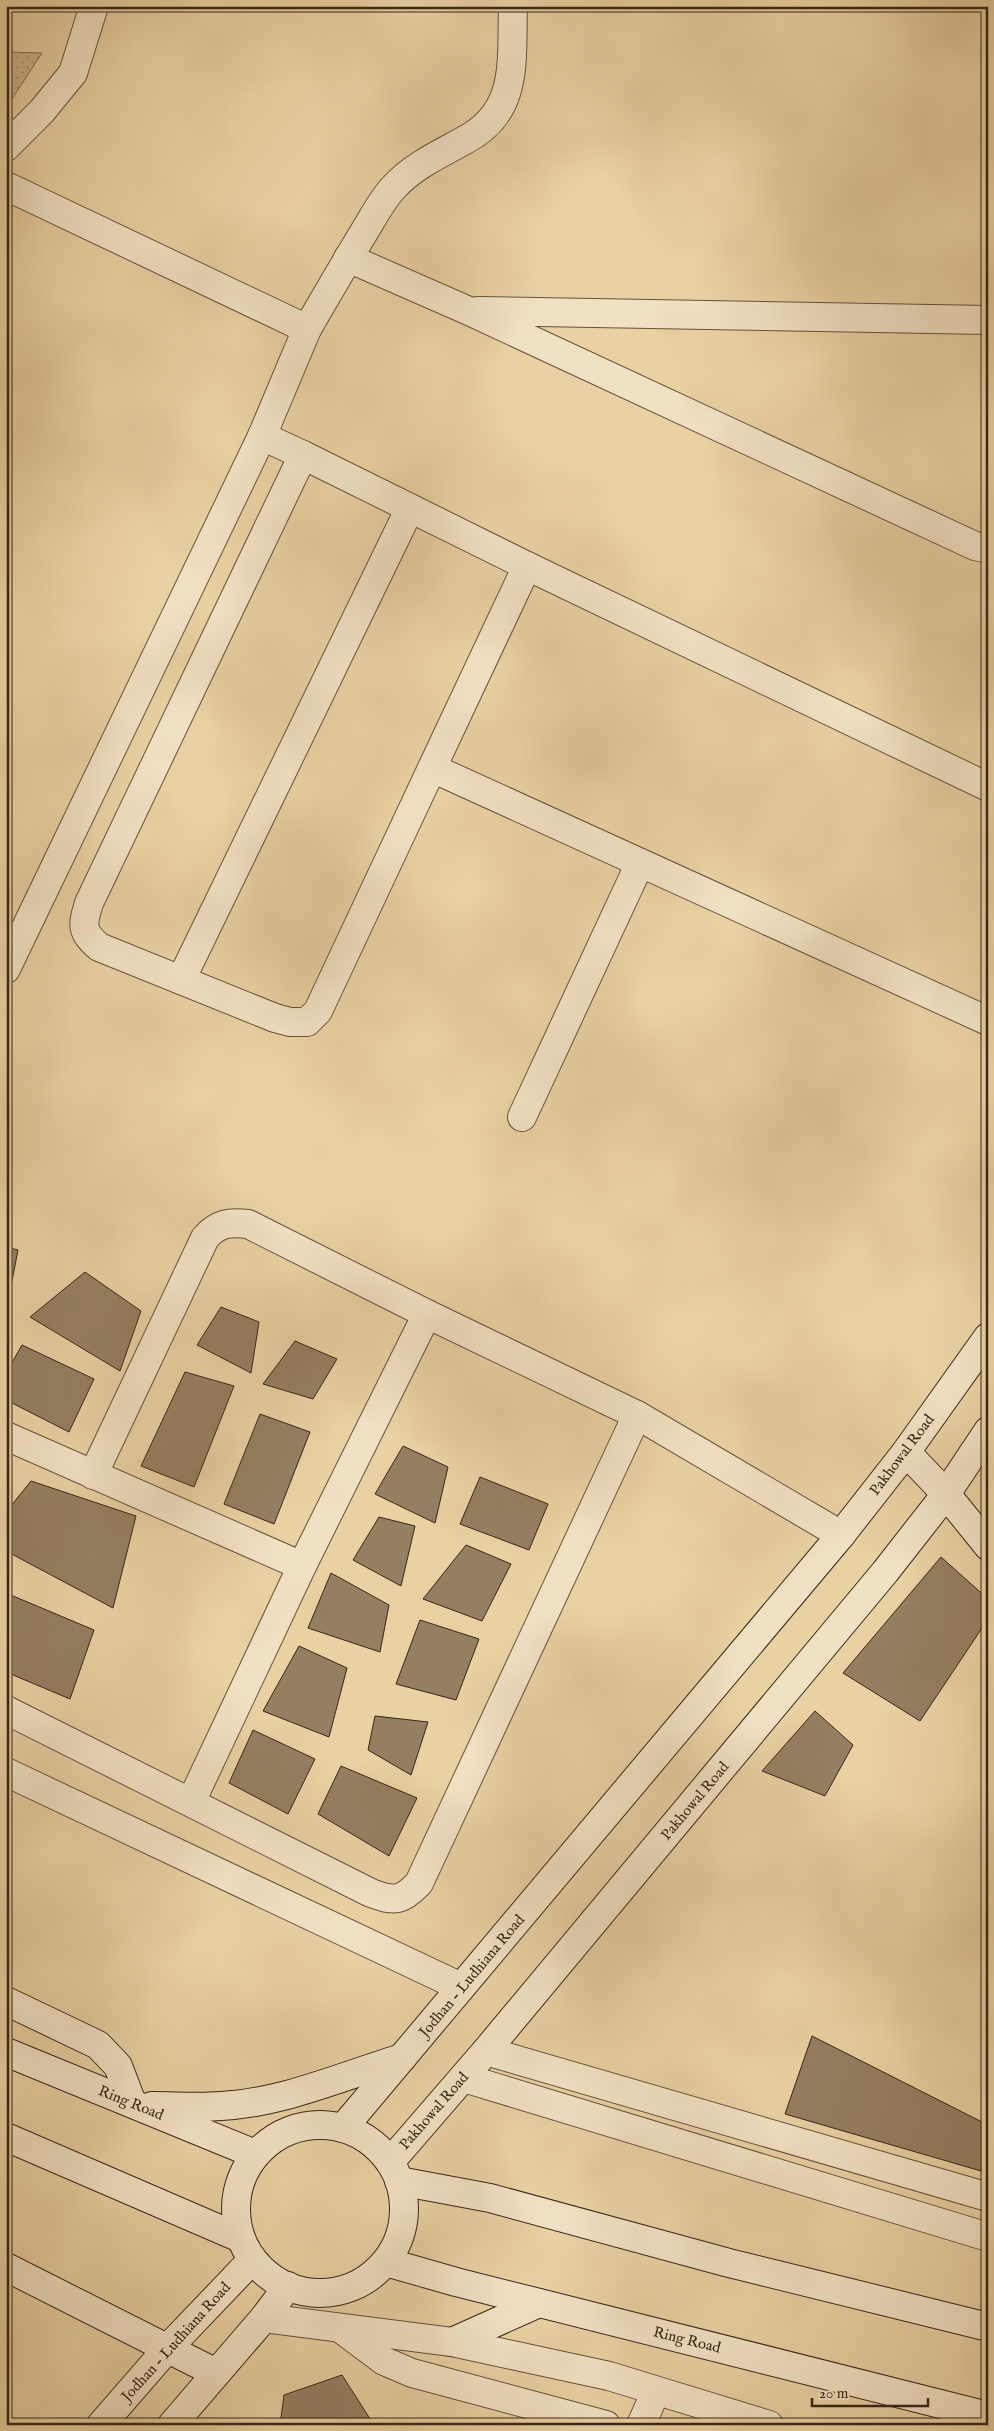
<svg xmlns="http://www.w3.org/2000/svg" width="994" height="2431" font-family="'IM FELL English',serif">
	<style>
		.park { fill: url(#park-dots); stroke: #826e52 }
		.building { fill: #947f61; stroke: #37271a }
		.lines { fill: none; stroke-linecap: round; stroke-linejoin: round }
		.street-casing { stroke: #64523c; stroke-width: 30 }
		.secondary-casing { stroke: #37271a; stroke-width: 30 }
		.street { stroke: #f1e1c3; stroke-width: 28 }
		.secondary { stroke: #f1e1c3; stroke-width: 28 }
		.labels { text-anchor: middle; dominant-baseline: central; stroke-width: 4; stroke-linejoin: round; paint-order: stroke }
		.street-label { font-size: 15px; fill: #37271a; stroke: #f1e1c3 }
	</style>
	<defs>
		<pattern id="park-dots" width="8" height="8" patternUnits="userSpaceOnUse" patternTransform="scale(1.25)"><rect width="8" height="8" fill="#ccb48b"/><path d="M2 2h.1M6 6h.1" fill="none" stroke="#a69271" stroke-width="1.8" stroke-linecap="round"/></pattern>
	</defs>
	<rect width="100%" height="100%" fill="#ead1a2"/>
	<filter id="stains"><feTurbulence type="fractalNoise" baseFrequency=".004" numOctaves="4"/><feColorMatrix values="0 0 0 0 .2 0 0 0 0 .09 0 0 0 0 .02 0 0 0 .5 -.17"/></filter>
	<radialGradient id="worn" r=".72"><stop offset=".6" stop-color="#630" stop-opacity="0"/><stop offset="1" stop-color="#630" stop-opacity=".3"/></radialGradient>
	<!-- park -->
	<polygon class="park" points="6,52 42,53 6,108"/>
	<!-- building -->
	<g class="building">
		<polygon points="6,1247 18,1250 6,1312"/>
		<polygon points="85,1272 141,1311 120,1371 30,1317"/>
		<polygon points="221,1307 259,1322 251,1373 197,1345"/>
		<polygon points="295,1341 337,1359 313,1399 263,1384"/>
		<polygon points="22,1345 94,1379 69,1432 6,1400 6,1373"/>
		<polygon points="185,1372 234,1386 194,1487 141,1466"/>
		<polygon points="260,1414 310,1432 274,1524 224,1504"/>
		<polygon points="403,1446 448,1467 435,1523 375,1494"/>
		<polygon points="480,1477 548,1504 529,1550 460,1524"/>
		<polygon points="31,1481 136,1516 113,1608 6,1551 6,1512"/>
		<polygon points="379,1517 415,1526 401,1586 353,1560"/>
		<polygon points="466,1545 511,1564 482,1621 423,1599"/>
		<polygon points="941,1557 988,1599 988,1619 920,1721 843,1673"/>
		<polygon points="331,1573 389,1605 380,1652 308,1628"/>
		<polygon points="6,1593 94,1630 70,1699 6,1672"/>
		<polygon points="420,1620 479,1639 456,1700 396,1684"/>
		<polygon points="299,1646 347,1668 329,1737 263,1711"/>
		<polygon points="815,1711 853,1745 825,1796 762,1771"/>
		<polygon points="375,1716 428,1722 411,1775 368,1750"/>
		<polygon points="253,1730 315,1759 288,1814 229,1783"/>
		<polygon points="341,1766 417,1798 389,1856 318,1814"/>
		<polygon points="812,2036 988,2125 988,2173 785,2114"/>
		<polygon points="342,2375 374,2425 280,2425 284,2395"/>
	</g>
	<g class="lines">
		<defs>
			<g id="street">
				<polyline points="6,147 42,111 73,73 94,6"/>
				<polyline points="6,186 307,329 262,436 6,969"/>
				<polyline points="348,258 469,311 975,546 988,549"/>
				<polyline points="478,311 988,320"/>
				<path d="M307 329C325 298 343 267 361 237 372 220 381 200 395 186 415 165 440 154 465 140 520 111 511 60 513 6"/>
				<polyline points="262,436 303,455"/>
				<polyline points="527,566 432,768 988,1021"/>
				<path d="M432 768 318 1011 307 1022H290L275 1018 99 947C81 931 82 926 89 903L303 455 527 566 988 787"/>
				<polyline points="181,980 410,508"/>
				<polyline points="522,1117 640,863"/>
				<polyline points="6,1436 302,1566"/>
				<path d="M93 1475 205 1238C218 1223 229 1222 248 1224L427 1314 637 1415 841 1535"/>
				<path d="M6 1710 371 1893C395 1902 402 1901 419 1883L637 1415"/>
				<polyline points="6,1772 461,1987"/>
				<polyline points="191,1802 302,1566 427,1314"/>
				<polyline points="486,2051 988,2197"/>
				<polyline points="464,2078 988,2237"/>
				<polyline points="264,2318 452,2342 609,2376 769,2425"/>
				<polyline points="340,2328 384,2361 412,2373 606,2425"/>
				<polyline points="641,2425 656,2391"/>
			</g>
			<g id="secondary">
				<polyline points="906,1452 946,1494 988,1546"/>
				<polyline points="6,2001 98,2045 118,2066 132,2103"/>
				<polyline points="6,2052 255,2154"/>
				<path d="M152 2106C175 2106 198 2108 221 2106 282 2103 343 2076 402 2058"/>
				<circle cx="320" cy="2209" r="84"/>
				<polyline points="343,2128 841,1535 906,1452 988,1337"/>
				<polyline points="6,2137 240,2238"/>
				<polyline points="390,2162 486,2051 885,1572 946,1494 988,1431"/>
				<polyline points="399,2181 490,2198 729,2263 988,2327"/>
				<polyline points="386,2262 456,2282 988,2416"/>
				<polyline points="6,2267 216,2373"/>
				<polyline points="452,2342 539,2303"/>
				<polyline points="101,2425 167,2349 252,2260"/>
				<polyline points="172,2425 264,2318 288,2286"/>
			</g>
		</defs>
		<!-- street casing -->
		<use href="#street" class="street-casing"/>
		<!-- secondary casing -->
		<use href="#secondary" class="secondary-casing"/>
		<!-- street -->
		<use href="#street" class="street"/>
		<!-- secondary -->
		<use href="#secondary" class="secondary"/>
	</g>
	<g class="labels">
		<!-- street labels -->
		<g class="street-label">
			<text transform="translate(902 1455) rotate(-53)">Pakhowal Road</text>
			<text transform="translate(695 1801) rotate(-50)">Pakhowal Road</text>
			<text transform="translate(472 1976) rotate(-50)">Jodhan - Ludhiana Road</text>
			<text transform="translate(131 2103) rotate(22)">Ring Road</text>
			<text transform="translate(434 2111) rotate(-49)">Pakhowal Road</text>
			<text transform="translate(687 2340) rotate(14)">Ring Road</text>
			<text transform="translate(176 2342) rotate(-48)">Jodhan - Ludhiana Road</text>
		</g>
	</g>
	<!-- margin -->
	<rect width="994" height="2431" fill="none" stroke="#ead1a2" stroke-width="25"/>
	<rect x="8" y="8" width="979" height="2416" fill="none" stroke="#37271a" stroke-width="2.5"/>
	<rect x="12" y="12" width="969" height="2406" fill="none" stroke="#37271a"/>
	<!-- scale -->
	<path d="M812 2398v8h116v-8" fill="none" stroke="#37271a" stroke-width="2.5"/>
	<text x="819" y="2398" font-size="15" fill="#37271a" stroke="#f1e1c3" stroke-width="4" paint-order="stroke">20 m</text>
	<rect width="100%" height="100%" filter="url(#stains)"/>
	<rect width="100%" height="100%" fill="url(#worn)"/>
</svg>
